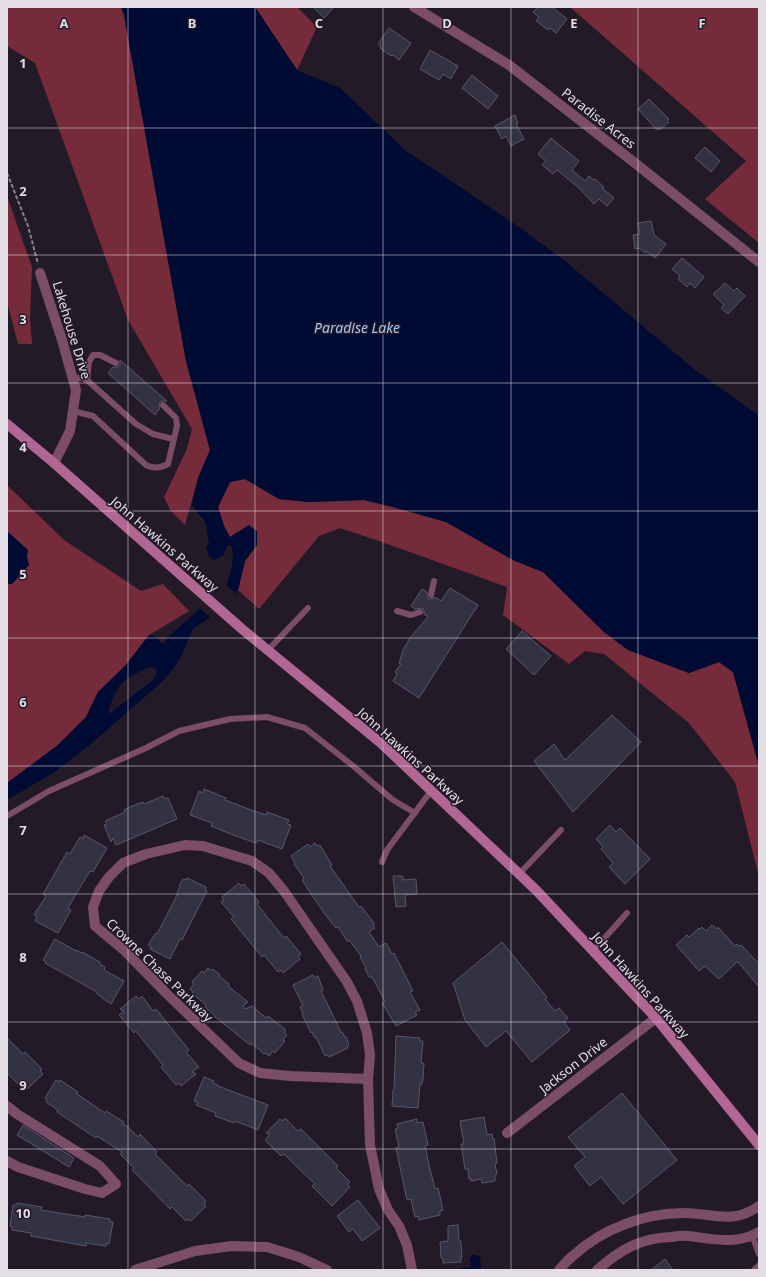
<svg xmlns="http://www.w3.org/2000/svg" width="766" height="1277" font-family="'Noto Sans',sans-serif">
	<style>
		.forest { fill: #762b3a }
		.water { fill: #000b34; fill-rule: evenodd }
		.pier { fill: #231a28 }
		.building { fill: #333243; stroke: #58576a }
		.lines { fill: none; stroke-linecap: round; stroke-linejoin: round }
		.path { stroke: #89828d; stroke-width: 2; stroke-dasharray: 4 2; stroke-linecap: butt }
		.service { stroke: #7c4d69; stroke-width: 6 }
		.minor { stroke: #7c4d69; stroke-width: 10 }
		.secondary { stroke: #b16694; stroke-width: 10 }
		.grid { fill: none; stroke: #e3dde6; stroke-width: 1; stroke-opacity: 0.55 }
		.labels { text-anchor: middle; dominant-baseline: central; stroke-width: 3; stroke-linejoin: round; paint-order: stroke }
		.street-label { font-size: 13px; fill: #e3dde6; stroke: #231a28 }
		.water-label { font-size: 14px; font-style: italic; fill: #a3c4f7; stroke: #231a28 }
		.grid-label { font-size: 13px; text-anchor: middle; font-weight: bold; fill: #e3dde6; stroke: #231a28; stroke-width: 3; stroke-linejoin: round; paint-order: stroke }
	</style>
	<rect width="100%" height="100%" fill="#231a28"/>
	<!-- forest -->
	<g class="forest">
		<polygon points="7,7 121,7 124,15 186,361 210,450 198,478 185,525 170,510 164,497 187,449 192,429 128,320 35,63 7,46"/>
		<polygon points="255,7 297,7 317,27 297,70"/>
		<polygon points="570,7 759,7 759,243 705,199 746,161"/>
		<polygon points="7,196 32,267 30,318 32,344 18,344 7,302"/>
		<polygon points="245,479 279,499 309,502 364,500 393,507 446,522 515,561 543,572 604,632 628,650 689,673 719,662 733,672 759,766 759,877 735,782 689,723 604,654 585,651 569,664 503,615 507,587 382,542 340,528 319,536 259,609 238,590 245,561 257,545 237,532 230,538 224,526 218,507 230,482"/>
		<polygon points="7,485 64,540 141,591 163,584 189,611 149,635 125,666 98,692 86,717 58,745 7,783"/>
	</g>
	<!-- water -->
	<g class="water">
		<path d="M121 7H255L297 70 340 88 405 150 512 222 565 261 695 370 758 415 759 766 733 672 719 662 689 673 628 650 604 632 543 572 515 561 446 522 393 507 364 500 309 502 279 499 245 479 230 482 218 507 224 526 230 537 249 525 257 531V545L245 561 238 590 228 605 193 629 179 661 164 680 91 744 53 773 7 800V783L58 745 86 717 98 692 125 666 149 635 157 637 161 643H164L168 637 226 586C231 575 235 556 231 545L227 546 224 555 214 560 209 557 206 548 209 543 206 525 204 520 196 511 192 504 198 478 210 450 186 361 124 15ZM150 667 155 668 157 671 154 679 109 714C108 707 117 688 122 683 129 676 141 671 150 667Z"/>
		<polygon points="7,531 28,550 27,557 29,565 12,584 7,584"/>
		<polygon points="472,1255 478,1255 478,1257 480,1256 481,1270 462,1270 461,1268 471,1267 470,1257 472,1257"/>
	</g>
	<!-- pier -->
	<polygon class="pier" points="225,584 237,595 229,606 211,618 199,608"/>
	<!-- building -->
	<g class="building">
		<polygon points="313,7 334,7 324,18"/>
		<polygon points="538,7 552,7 567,19 556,33 550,28 548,30 536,21 539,17 533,12"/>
		<polygon points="389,28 411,43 399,60 393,55 391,56 380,48 381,46 378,44"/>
		<polygon points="430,50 458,66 451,79 443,74 439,80 420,69"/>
		<polygon points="472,75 498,96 488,109 462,88"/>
		<polygon points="649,99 669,119 667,120 669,122 660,130 658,128 657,130 638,109"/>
		<polygon points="515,115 518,123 516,124 524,139 511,146 506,136 502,139 495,126"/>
		<polygon points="551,138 579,161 572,170 585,181 589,176 594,180 595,179 604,187 602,188 614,198 607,206 599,199 594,204 579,188 557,170 553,174 542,165 546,161 538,154"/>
		<polygon points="705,147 720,161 711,172 695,158"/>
		<polygon points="651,221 654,235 666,244 655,258 646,251 645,253 639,248 635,249 633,235 640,234 638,223"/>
		<polygon points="682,258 704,277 695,288 690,283 687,287 678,279 680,276 672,269"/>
		<polygon points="725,283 734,291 737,288 745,296 728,314 721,308 724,305 713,294"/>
		<polygon points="120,360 167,401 162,401 160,402 159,406 160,408 155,415 108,373 113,367 117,367 120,365"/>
		<polygon points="450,588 478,605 419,698 393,681 397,674 395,672 401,664 399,663 403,650 410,638 428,617 424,614 424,611 423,608 415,609 411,606 422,589 427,592 427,596 428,599 432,599 435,597 441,601"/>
		<polygon points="522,631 551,656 534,675 506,649"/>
		<polygon points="612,715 641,742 573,812 534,761 554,744 565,760"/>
		<polygon points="204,789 226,798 225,800 251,810 266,815 267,812 289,820 287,824 291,825 282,849 258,840 256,843 233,835 211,826 212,823 190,815 199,791 203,793"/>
		<polygon points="163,796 165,799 168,798 177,819 116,845 113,838 111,842 104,825 107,824 105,821 125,812 124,810 132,806 143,802 144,804"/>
		<polygon points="610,825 616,832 620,828 650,859 625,884 609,867 613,863 601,849 603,847 596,839"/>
		<polygon points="84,835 107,848 93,872 90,871 76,894 68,908 71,910 58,933 35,921 37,917 34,915 46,896 43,894 67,852 70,854 80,837 83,839"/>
		<polygon points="315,843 317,846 320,845 332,865 330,866 359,907 361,906 374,923 374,925 373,926 375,928 369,932 379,947 386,943 392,954 394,953 413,991 410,992 420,1010 415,1012 417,1015 396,1026 382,1003 385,1002 380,992 372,977 369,977 365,969 366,968 360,957 361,956 350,941 347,941 338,927 336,928 327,917 309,891 302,880 304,878 294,864 295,863 294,861 291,856 308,844 310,847"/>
		<polygon points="393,876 403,876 403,880 416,879 417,894 405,895 406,906 396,907"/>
		<polygon points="187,878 206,887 205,890 207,891 182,940 180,939 170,959 150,949 151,947 148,945 156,933 157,934 169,911 178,893 177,892 180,887 179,886 183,879 186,880"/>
		<polygon points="239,883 241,886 244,884 259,902 257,904 272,923 284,938 286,936 301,954 298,956 300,959 283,973 281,970 278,972 264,955 262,957 231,919 234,917 221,902 224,900 222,897"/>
		<polygon points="712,925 717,929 718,927 735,946 737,944 739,946 741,945 759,964 759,987 739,963 737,962 719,979 705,966 699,971 676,945 687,935 689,937 699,928 700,929 702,927 706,931"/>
		<polygon points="55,939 76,951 76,950 82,953 82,952 100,962 100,964 105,967 104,970 124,981 111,1004 102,998 102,997 97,994 97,992 45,963 46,962 43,960"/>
		<polygon points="502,942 547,997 545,999 555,1011 559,1008 568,1018 564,1022 570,1030 532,1062 506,1031 486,1047 465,1020 453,983"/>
		<polygon points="208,968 210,970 213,969 220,975 219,976 229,984 228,986 248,1002 243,1006 245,1009 252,1006 266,1018 268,1016 285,1029 285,1033 287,1035 283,1040 285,1041 275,1053 273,1051 269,1056 265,1053 264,1054 251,1043 250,1045 214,1016 214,1015 205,1007 206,1005 192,993 193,992 190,989 194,984 192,982 202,971 204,973"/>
		<polygon points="313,975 315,978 318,976 323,990 321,991 341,1032 342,1032 345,1037 346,1037 349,1044 347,1046 348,1048 329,1057 328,1055 325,1056 316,1037 315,1038 312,1032 311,1033 302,1014 303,1013 300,1007 303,1006 293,985"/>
		<polygon points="136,996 139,999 142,996 153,1011 156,1009 189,1050 186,1052 199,1067 192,1072 196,1074 181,1086 179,1083 176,1085 161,1067 163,1065 136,1031 134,1033 119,1015 124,1011 120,1009"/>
		<polygon points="396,1036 420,1038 419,1041 423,1041 421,1063 424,1063 423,1079 422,1084 420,1084 418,1108 392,1106 393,1090 394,1090"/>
		<polygon points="7,1038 23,1054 25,1052 42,1069 40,1071 43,1074 27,1089 25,1087 23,1089 7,1073"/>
		<polygon points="204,1077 214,1081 213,1083 218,1085 218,1086 268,1105 258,1130 235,1121 234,1123 215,1116 216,1113 196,1105 198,1102 194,1101"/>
		<polygon points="56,1080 59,1082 60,1080 78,1092 77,1094 105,1113 106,1111 124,1122 123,1124 128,1127 138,1137 140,1134 157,1152 155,1154 187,1186 189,1184 206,1201 204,1204 206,1206 191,1221 188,1219 186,1221 172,1207 170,1209 132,1170 134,1168 120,1154 122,1152 97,1136 96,1138 57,1112 58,1110 46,1102 47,1100 45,1098"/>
		<polygon points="622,1093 677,1160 623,1204 601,1177 590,1186 574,1166 585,1157 568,1137"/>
		<polygon points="484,1117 487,1135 492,1134 493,1139 494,1138 497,1163 495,1164 497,1174 495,1176 495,1181 482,1183 481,1179 471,1181 471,1179 469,1179 468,1169 465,1169 461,1144 464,1144 460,1121"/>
		<polygon points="285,1118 298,1131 301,1129 338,1166 336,1168 350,1182 347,1184 350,1187 332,1206 312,1186 315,1184 297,1167 284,1154 281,1156 265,1140 270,1134 266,1133 280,1119 282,1121"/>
		<polygon points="417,1119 417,1123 423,1122 428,1145 425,1146 429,1165 435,1189 438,1188 443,1210 440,1211 440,1215 419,1220 418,1216 415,1217 411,1199 407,1200 396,1148 399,1147 395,1129 398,1128 397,1124"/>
		<polygon points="23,1125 74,1158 69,1167 17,1135"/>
		<polygon points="358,1200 380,1228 362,1241 353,1229 349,1232 337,1216"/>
		<polygon points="17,1203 42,1207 41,1210 66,1214 85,1217 85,1215 110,1219 110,1222 113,1222 109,1244 106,1243 106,1246 86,1243 86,1246 31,1236 31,1233 12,1230 12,1227 10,1226 13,1205 16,1205"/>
		<polygon points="458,1225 459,1241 461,1241 461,1243 462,1257 461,1257 461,1262 443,1263 443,1258 441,1258 440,1242 448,1241 448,1226"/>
		<polygon points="665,1259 673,1270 651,1270"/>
	</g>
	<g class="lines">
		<!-- path -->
		<polyline class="path" points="7,173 28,226 38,264"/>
		<!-- service -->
		<g class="service">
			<polyline points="73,378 82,378 87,380 136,424 153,434 173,439"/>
			<polyline points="87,380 89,362 93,355 100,355 116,363"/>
			<path d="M73 411 93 416 146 465C154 469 160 468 168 464L177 426 176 418 163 405"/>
			<polyline points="431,595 434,581"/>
			<polyline points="397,611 411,615 420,612"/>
			<polyline points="268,650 308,608"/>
			<polyline points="7,816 49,791 146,748 179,731 230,719 267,717 305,728 352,765 393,800 415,813"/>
			<polyline points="382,862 387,850 431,791"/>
			<polyline points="519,874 561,830"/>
			<polyline points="593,951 627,913"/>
			<polyline points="752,1235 759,1254"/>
			<polyline points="754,1270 759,1265"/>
		</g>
		<!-- minor -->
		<g class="minor">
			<polyline points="414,7 509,65 635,163 759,262"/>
			<polyline points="40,273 62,340 76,390 70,431 54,463"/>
			<polygon points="185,845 203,846 252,861 269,873 284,891 347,982 357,1001 367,1033 370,1055 368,1079 290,1076 260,1073 239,1063 167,994 125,951 95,926 93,907 99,891 109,877 123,863 146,854"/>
			<polyline points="368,1079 370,1145 379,1189 388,1210 399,1226 407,1245 412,1270"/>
			<polyline points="7,1106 17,1114 100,1166 116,1184 102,1193 85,1189 18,1167 7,1161"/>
			<polyline points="507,1133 656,1018"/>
			<polyline points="135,1270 195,1251 232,1246 267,1247 299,1257 327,1270"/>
			<path d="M559 1270C564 1265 568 1259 574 1255 602 1229 645 1213 683 1213 712 1213 733 1225 759 1206"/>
			<path d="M597 1270C620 1250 640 1238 671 1237 677 1236 683 1235 689 1236 713 1239 737 1245 759 1232"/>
		</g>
		<!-- secondary -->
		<polyline class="secondary" points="7,424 54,463 242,629 382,744 536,890 656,1018 759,1145"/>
	</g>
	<!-- grid -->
	<path class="grid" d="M128 7V1270M255 7V1270M383 7V1270M511 7V1270M638 7V1270M7 128H759M7 255H759M7 383H759M7 511H759M7 638H759M7 766H759M7 894H759M7 1022H759M7 1149H759"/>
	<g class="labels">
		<!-- street labels -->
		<g class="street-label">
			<text transform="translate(599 118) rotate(38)">Paradise Acres</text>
			<text transform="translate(72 330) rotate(73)">Lakehouse Drive</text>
			<text transform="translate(165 544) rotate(41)">John Hawkins Parkway</text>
			<text transform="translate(411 756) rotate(42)">John Hawkins Parkway</text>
			<text transform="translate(160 970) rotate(44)">Crowne Chase Parkway</text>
			<text transform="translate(641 985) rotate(48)">John Hawkins Parkway</text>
			<text transform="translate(573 1065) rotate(-38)">Jackson Drive</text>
		</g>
		<!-- water labels -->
		<g class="water-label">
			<text x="357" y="327">Paradise Lake</text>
		</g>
	</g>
	<g class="grid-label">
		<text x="64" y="28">A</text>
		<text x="192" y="28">B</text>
		<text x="319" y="28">C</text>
		<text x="447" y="28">D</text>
		<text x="574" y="28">E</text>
		<text x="702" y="28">F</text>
		<text x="23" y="68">1</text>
		<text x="23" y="196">2</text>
		<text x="23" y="324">3</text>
		<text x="23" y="452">4</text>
		<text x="23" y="579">5</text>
		<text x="23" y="707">6</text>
		<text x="23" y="835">7</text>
		<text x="23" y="962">8</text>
		<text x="23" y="1090">9</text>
		<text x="23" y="1218">10</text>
	</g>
	<!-- border -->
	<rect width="766" height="1277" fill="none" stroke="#e3dde6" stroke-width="16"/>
</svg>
